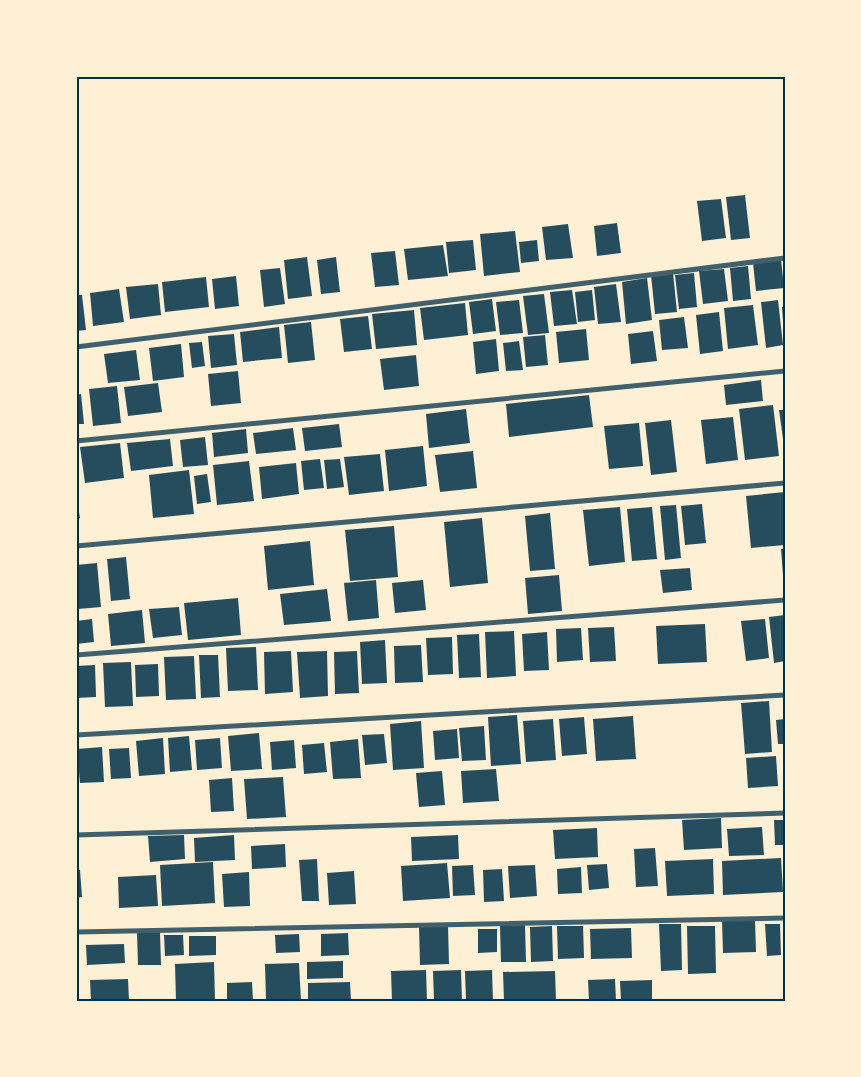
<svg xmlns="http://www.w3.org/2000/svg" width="861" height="1077" font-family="Lato,sans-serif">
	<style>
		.building { fill: #264d5e }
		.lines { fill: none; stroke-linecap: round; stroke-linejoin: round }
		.minor { stroke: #3f606c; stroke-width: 5 }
		.neatline { fill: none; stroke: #003049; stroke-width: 2 }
	</style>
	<rect width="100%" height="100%" fill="#fdf0d5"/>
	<!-- building -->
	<g class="building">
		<polygon points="745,195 750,238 731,240 726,197"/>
		<polygon points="721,199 726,238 702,241 697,201"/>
		<polygon points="617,223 621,253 597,256 594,226"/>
		<polygon points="568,224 573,258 546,260 542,227"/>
		<polygon points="515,231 520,272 484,276 480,234"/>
		<polygon points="473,240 476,270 449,273 446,242"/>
		<polygon points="537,240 539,261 521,263 519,242"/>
		<polygon points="443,245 448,276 408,280 404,249"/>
		<polygon points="395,251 399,285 375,287 371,253"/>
		<polygon points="307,257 312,296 288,299 284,260"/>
		<polygon points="336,257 340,292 321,294 317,260"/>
		<polygon points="781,259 784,288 756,291 753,263"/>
		<polygon points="748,266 751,299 733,301 730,268"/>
		<polygon points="280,268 285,304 264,307 260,270"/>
		<polygon points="724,269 728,301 703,304 699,271"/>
		<polygon points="673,273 677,312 655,314 651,275"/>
		<polygon points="694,273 697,307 679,309 675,275"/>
		<polygon points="236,276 239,306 215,309 212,279"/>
		<polygon points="206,277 209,307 165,312 162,282"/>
		<polygon points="647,278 652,320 626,324 622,282"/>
		<polygon points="158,284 161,315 130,319 126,287"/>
		<polygon points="616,284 621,322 598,324 594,287"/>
		<polygon points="119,289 124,322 93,326 90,293"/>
		<polygon points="572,290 577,324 554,326 550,292"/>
		<polygon points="592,290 595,320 578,322 575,292"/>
		<polygon points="544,294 549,333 528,335 523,296"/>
		<polygon points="76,295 82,295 86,330 76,331"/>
		<polygon points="492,299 496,331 473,334 469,302"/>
		<polygon points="519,300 523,333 500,335 496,302"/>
		<polygon points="778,300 783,345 766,348 761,302"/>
		<polygon points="465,303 468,335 424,340 420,308"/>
		<polygon points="753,305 758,345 728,349 724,308"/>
		<polygon points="782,307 785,307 785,321 783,321"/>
		<polygon points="414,310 417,345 376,349 372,314"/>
		<polygon points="719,312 723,351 700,354 696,315"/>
		<polygon points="368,316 372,349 344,352 340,319"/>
		<polygon points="684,317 688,348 662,350 659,320"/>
		<polygon points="311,322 315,360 288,363 284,325"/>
		<polygon points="279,327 282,358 243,362 240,332"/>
		<polygon points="586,329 589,360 559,363 556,332"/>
		<polygon points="653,331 657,361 631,364 628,334"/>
		<polygon points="234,334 237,365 211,368 208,336"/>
		<polygon points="545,335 548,365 526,367 523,337"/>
		<polygon points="496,339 499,371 476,374 473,342"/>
		<polygon points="519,341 523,370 506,371 503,343"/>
		<polygon points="202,342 205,366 192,368 189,343"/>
		<polygon points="181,344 184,377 153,381 149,348"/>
		<polygon points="136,350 140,380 108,383 104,354"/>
		<polygon points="416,355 419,386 384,390 380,359"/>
		<polygon points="238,371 241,403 211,406 208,374"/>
		<polygon points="761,380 763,401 726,405 724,385"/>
		<polygon points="158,383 162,412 128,416 124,387"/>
		<polygon points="117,386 121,423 93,426 89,389"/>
		<polygon points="81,394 84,424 76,424 76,395"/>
		<polygon points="589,395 593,427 509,437 506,404"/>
		<polygon points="773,405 779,456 745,460 739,409"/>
		<polygon points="466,409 470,443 429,448 426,414"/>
		<polygon points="779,410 785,410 785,446 784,446"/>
		<polygon points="733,417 738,460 706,464 701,420"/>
		<polygon points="671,420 677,472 651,475 645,423"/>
		<polygon points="639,423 643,466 609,469 604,426"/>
		<polygon points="339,424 342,447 305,451 302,428"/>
		<polygon points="293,428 296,450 256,454 253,433"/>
		<polygon points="246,429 248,453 214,457 212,433"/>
		<polygon points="205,437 208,465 183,467 180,440"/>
		<polygon points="170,439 173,466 131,471 127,443"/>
		<polygon points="120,443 124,478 85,483 80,447"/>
		<polygon points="423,446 427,486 389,491 385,450"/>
		<polygon points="473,451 477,488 440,492 435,455"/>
		<polygon points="380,454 384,491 349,495 344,457"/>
		<polygon points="320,459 324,488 304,490 301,461"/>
		<polygon points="340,459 344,487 327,489 324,460"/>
		<polygon points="249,461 254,501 217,505 213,465"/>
		<polygon points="296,463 299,494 262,499 259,467"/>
		<polygon points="189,470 194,514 153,518 149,475"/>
		<polygon points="207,474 211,502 197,504 194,476"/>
		<polygon points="785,492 785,545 751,548 746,496"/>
		<polygon points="76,495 80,518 76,518"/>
		<polygon points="702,504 706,543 685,545 681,506"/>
		<polygon points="676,505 681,558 665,560 660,506"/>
		<polygon points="620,507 625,562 589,566 583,510"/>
		<polygon points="652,507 657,559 632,561 627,509"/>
		<polygon points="550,513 555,569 530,571 525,516"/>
		<polygon points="482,518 488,583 450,587 444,522"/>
		<polygon points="394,526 398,577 350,581 345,530"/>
		<polygon points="310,541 314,585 268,590 264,546"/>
		<polygon points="781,549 785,549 785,575 783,575"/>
		<polygon points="126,557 130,599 111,601 107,559"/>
		<polygon points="97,563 101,607 78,609 76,565"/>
		<polygon points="690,568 692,590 663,593 660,570"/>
		<polygon points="559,575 562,611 528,614 525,578"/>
		<polygon points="376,580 379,618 348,621 344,583"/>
		<polygon points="423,580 426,610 395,613 392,583"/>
		<polygon points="327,589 331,621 284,625 280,594"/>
		<polygon points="238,598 241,635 188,640 184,603"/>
		<polygon points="179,607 182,635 153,638 149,609"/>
		<polygon points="142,610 145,643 111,646 108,614"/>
		<polygon points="785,615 785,661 774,663 769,617"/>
		<polygon points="92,619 94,642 76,644 76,621"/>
		<polygon points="765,619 769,658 746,661 741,621"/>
		<polygon points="705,624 707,662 658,664 656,626"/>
		<polygon points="614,627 616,661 590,662 588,628"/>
		<polygon points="581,628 583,660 557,662 556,629"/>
		<polygon points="514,631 516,676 487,678 485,632"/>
		<polygon points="547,632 549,670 524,671 522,634"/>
		<polygon points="479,634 481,677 459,678 457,635"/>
		<polygon points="452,637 453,674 428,675 426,638"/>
		<polygon points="385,640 387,683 362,684 360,642"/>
		<polygon points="421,645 423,682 395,683 394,646"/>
		<polygon points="256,647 258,690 228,691 226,648"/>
		<polygon points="291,651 293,692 265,694 264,652"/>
		<polygon points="327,651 328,696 300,698 297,652"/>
		<polygon points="357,651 359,693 335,694 334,652"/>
		<polygon points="199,655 218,655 220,697 201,698"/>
		<polygon points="194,656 196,699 166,700 164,657"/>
		<polygon points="131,662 133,706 105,707 103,663"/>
		<polygon points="158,664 159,696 136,697 135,665"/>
		<polygon points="95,665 96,697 76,698 76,666"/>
		<polygon points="769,701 772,752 745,754 741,703"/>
		<polygon points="517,715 521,764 491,766 488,717"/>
		<polygon points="633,716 636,759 596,761 593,719"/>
		<polygon points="584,717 587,754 562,756 559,719"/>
		<polygon points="553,719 556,760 526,762 523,721"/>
		<polygon points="785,719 785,744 778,744 776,720"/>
		<polygon points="421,721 424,768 393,770 390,724"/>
		<polygon points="484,726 486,760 462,761 459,728"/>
		<polygon points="457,729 459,758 435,760 433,731"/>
		<polygon points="259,733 262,769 231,771 228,736"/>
		<polygon points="384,734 387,763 365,765 362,735"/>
		<polygon points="189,736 192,770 170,772 168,738"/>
		<polygon points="163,738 165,774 139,776 136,741"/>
		<polygon points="220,738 222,768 197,770 195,740"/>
		<polygon points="358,739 361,778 333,779 330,742"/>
		<polygon points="294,740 296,768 272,770 270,742"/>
		<polygon points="324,743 327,772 304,774 302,745"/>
		<polygon points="102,747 104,782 80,783 77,749"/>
		<polygon points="129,748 131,778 111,779 109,749"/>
		<polygon points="776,756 778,786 748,788 746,758"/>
		<polygon points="496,769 499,801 463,803 461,771"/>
		<polygon points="442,771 445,805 419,807 416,773"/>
		<polygon points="283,777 286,817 247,819 244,779"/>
		<polygon points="232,778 234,811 211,812 209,780"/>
		<polygon points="721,818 722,848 684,850 682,820"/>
		<polygon points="774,820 785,820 785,845 775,845"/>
		<polygon points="762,827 764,855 729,856 727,829"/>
		<polygon points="597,828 598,857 555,859 553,830"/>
		<polygon points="184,835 185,859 150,862 148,836"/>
		<polygon points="234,835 235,860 195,862 194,838"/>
		<polygon points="458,835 459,859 412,861 411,837"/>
		<polygon points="285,844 286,867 252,869 251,846"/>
		<polygon points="655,848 658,886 636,887 634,849"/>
		<polygon points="781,858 783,892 723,895 722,861"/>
		<polygon points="317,859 319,901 302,901 299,860"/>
		<polygon points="713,859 714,894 667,896 665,861"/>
		<polygon points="213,862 215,903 162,906 160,865"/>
		<polygon points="447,863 450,898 403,901 401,866"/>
		<polygon points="607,864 609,888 589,890 587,865"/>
		<polygon points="473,865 475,895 453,896 452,866"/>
		<polygon points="535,865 537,896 510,898 508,866"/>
		<polygon points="581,867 582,893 558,894 557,869"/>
		<polygon points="502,869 504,901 484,902 483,870"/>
		<polygon points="76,870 80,870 82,897 76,898"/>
		<polygon points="354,871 356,904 329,905 327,873"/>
		<polygon points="249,872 250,906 224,907 222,874"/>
		<polygon points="156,875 158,906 119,908 118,877"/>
		<polygon points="755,919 756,952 723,953 722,920"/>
		<polygon points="659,924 681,924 682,970 661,971"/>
		<polygon points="765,924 780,924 781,955 767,956"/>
		<polygon points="525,925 526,962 501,962 500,926"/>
		<polygon points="448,926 449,964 420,965 419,927"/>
		<polygon points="552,926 553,961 531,962 530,927"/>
		<polygon points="557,926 583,926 584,958 558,959"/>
		<polygon points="687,926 715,926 716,973 688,974"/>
		<polygon points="631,928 632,958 591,959 590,929"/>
		<polygon points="478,929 497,929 497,952 478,953"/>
		<polygon points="137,932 160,932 161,965 138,965"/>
		<polygon points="348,933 349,955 321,956 321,934"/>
		<polygon points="299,934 300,952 276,953 275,935"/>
		<polygon points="164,935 183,935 184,955 165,956"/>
		<polygon points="189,936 216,936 216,955 189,956"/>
		<polygon points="124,944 125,963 87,965 86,945"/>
		<polygon points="343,961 343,978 307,979 307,962"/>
		<polygon points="214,962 215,1001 176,1001 175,964"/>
		<polygon points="299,963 301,1001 266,1001 265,964"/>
		<polygon points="426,970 427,1001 392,1001 391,971"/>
		<polygon points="461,970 462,1001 434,1001 433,971"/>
		<polygon points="492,970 493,1001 466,1001 465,971"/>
		<polygon points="555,971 556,1001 504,1001 503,972"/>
		<polygon points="128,979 129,1001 91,1001 90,980"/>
		<polygon points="615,979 616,1001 589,1001 588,980"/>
		<polygon points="652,980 652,1001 621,1001 620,981"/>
		<polygon points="252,982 253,1001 227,1001 227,983"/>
		<polygon points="350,982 351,1001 308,1001 308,983"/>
	</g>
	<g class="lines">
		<!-- minor -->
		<g class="minor">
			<polyline points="76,347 785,258"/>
			<polyline points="76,441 785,371"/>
			<polyline points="76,546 785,483"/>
			<polyline points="76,655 785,600"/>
			<polyline points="76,735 785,695"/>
			<polyline points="76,835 785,813"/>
			<polyline points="76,932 785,918"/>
		</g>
	</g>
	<!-- border -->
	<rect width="861" height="1077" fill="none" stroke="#fdf0d5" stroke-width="155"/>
	<rect x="78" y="78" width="706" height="922" class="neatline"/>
</svg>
